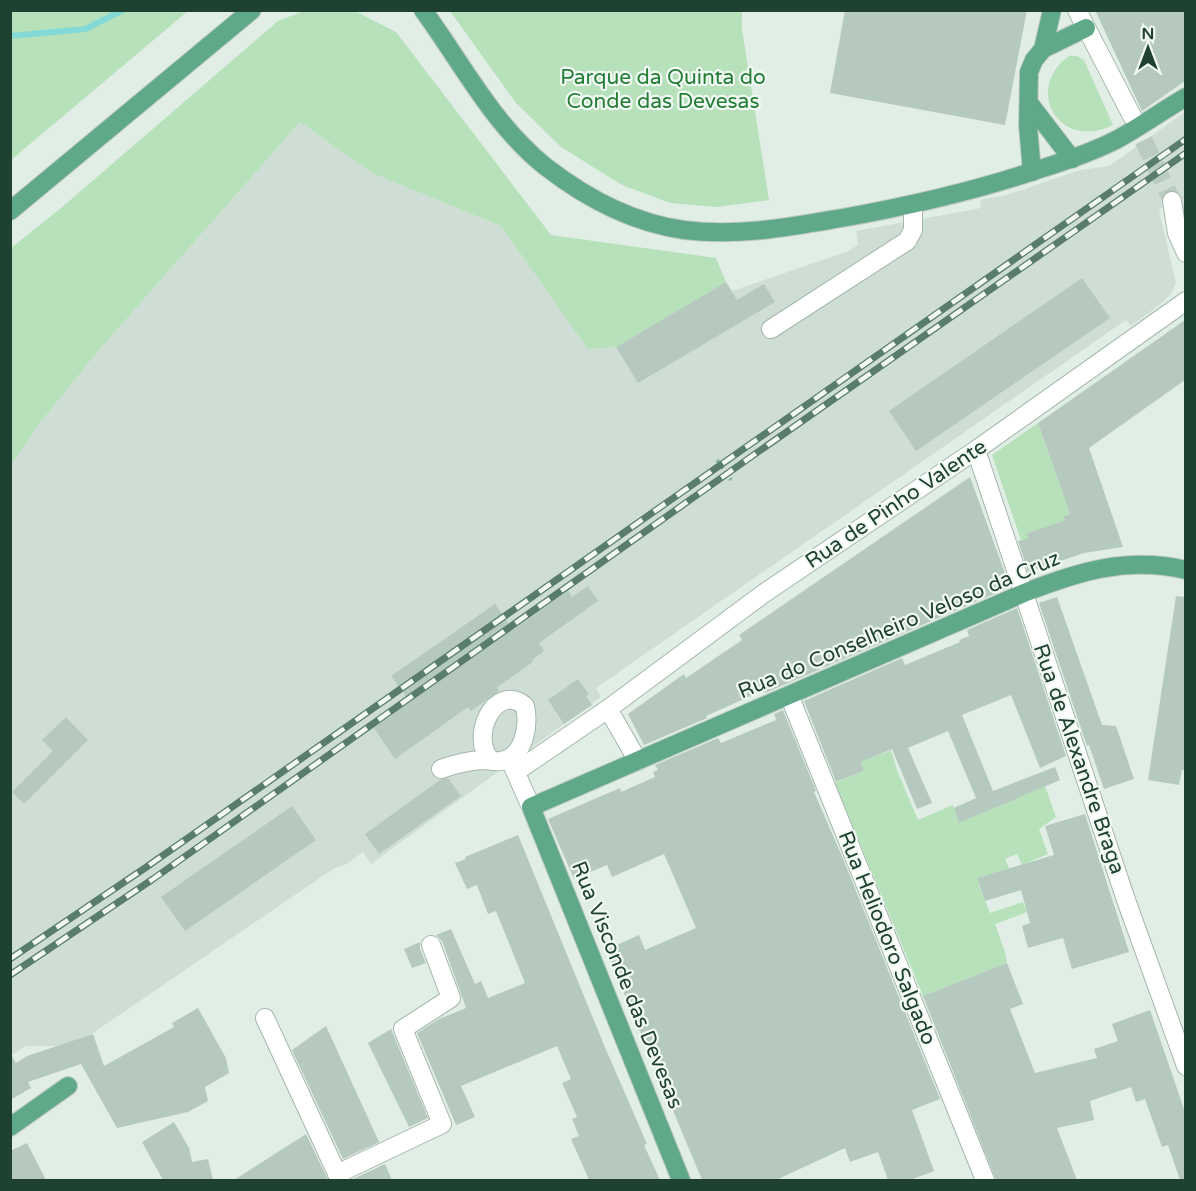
<svg xmlns="http://www.w3.org/2000/svg" width="1196" height="1191" font-family="'Varela Round',sans-serif">
	<style>
		.built { fill: #cfded4 }
		.green { fill: #b7e1ba }
		.lines { fill: none; stroke-linecap: round; stroke-linejoin: round }
		.stream { stroke: #82d9d6; stroke-width: 6 }
		.building { fill: #b6c9be }
		.minor-tunnel { stroke: #bacbc2; stroke-width: 18; stroke-dasharray: 18 9; stroke-linecap: butt }
		.minor-casing { stroke: #a3b7ac; stroke-width: 20 }
		.major-casing { stroke: #c0cac5; stroke-width: 20 }
		.path { stroke: #7eb599; stroke-width: 4; stroke-dasharray: 3 4.5; stroke-linecap: butt }
		.minor { stroke: #fff; stroke-width: 18 }
		.major { stroke: #60a988; stroke-width: 18 }
		.rail-casing { stroke: #597c6c; stroke-width: 7 }
		.rail { stroke: #f2f9f4; stroke-width: 4.5; stroke-dasharray: 14; stroke-linecap: butt }
		.labels { text-anchor: middle; dominant-baseline: central; stroke-width: 4.5; stroke-linejoin: round; paint-order: stroke }
		.park-label { font-size: 21px; fill: #247d35; stroke: #f2f9f4 }
		.street-label { font-size: 21px; fill: #1f4131; stroke: #f2f9f4 }
	</style>
	<rect width="100%" height="100%" fill="#e1eee6"/>
	<!-- built -->
	<polygon class="built" points="1185,112 1185,232 1178,201 1182,195 1179,195 1159,210 1176,283 1171,294 1162,303 1131,326 1126,320 596,688 601,697 371,864 363,852 348,863 333,869 74,1046 26,1046 11,1055 11,465 39,424 99,350 300,122 372,173 501,226 589,349 616,347 726,282 732,291 846,252 858,245 856,231 981,208 980,200 1007,195 1080,170 1109,166"/>
	<!-- green -->
	<g class="green">
		<polygon points="11,10 188,10 188,11 11,160"/>
		<polygon points="304,11 355,11 396,32 551,235 716,258 726,282 616,347 588,349 501,226 372,173 300,122 99,350 39,424 11,465 11,248 61,208 278,21"/>
		<polygon points="450,11 742,11 742,29 769,200 716,207 670,203 622,185 561,147 516,103"/>
		<path d="M1069 56H1077L1084 60 1113 125C1059 152 1023 89 1069 56Z"/>
		<polygon points="1038,423 1070,514 1064,517 1065,520 1027,534 1028,538 1021,540 992,455"/>
		<polygon points="891,750 897,770 918,820 953,805 959,823 1045,786 1056,817 1039,829 1048,854 1022,865 1017,854 1005,859 1010,870 978,883 990,913 1023,902 1027,912 995,924 1005,952 1007,963 923,996 835,783 864,771 861,762"/>
	</g>
	<g class="lines">
		<!-- stream -->
		<polyline class="stream" points="10,36 86,29 123,10"/>
	</g>
	<!-- building -->
	<g class="building">
		<polygon points="845,10 1027,10 1005,125 830,93"/>
		<polygon points="1095,10 1185,10 1185,81 1142,111"/>
		<polygon points="1082,278 1110,318 916,451 889,411"/>
		<polygon points="726,282 737,300 764,284 775,302 638,383 616,347"/>
		<polygon points="1185,320 1185,380 1089,448 1123,547 1084,553 1028,572 1018,541 1028,538 1026,534 1065,520 1063,517 1070,514 1038,423"/>
		<polygon points="970,477 1010,587 765,693 764,690 706,716 707,718 644,745 628,714 684,674 686,678 742,640 739,635"/>
		<polygon points="588,586 598,601 539,643 544,651 532,660 533,662 497,687 499,691 471,711 468,707 395,759 374,728 410,702 391,676 495,604 513,630 568,591 572,597"/>
		<polygon points="1176,596 1185,597 1185,770 1182,770 1179,785 1148,780"/>
		<polygon points="1057,597 1102,725 1116,726 1134,779 1104,789 1089,745 1087,746 1039,603"/>
		<polygon points="1017,608 1066,756 1040,768 1011,695 962,715 993,791 1055,767 1060,780 959,823 954,808 976,798 948,731 908,748 932,803 917,809 892,749 861,762 864,771 836,782 804,701 902,658 905,665 960,642 959,640 969,636 967,630"/>
		<polygon points="578,679 589,694 586,696 592,705 564,724 548,700"/>
		<polygon points="783,710 816,791 814,792 844,861 940,1099 912,1110 934,1171 910,1180 888,1180 878,1152 850,1162 845,1148 776,1180 702,1180 606,950 639,935 645,950 696,928 664,854 612,877 607,865 574,879 548,819 620,788 621,792 655,777 653,772 658,770 655,765 718,738 721,743 776,720 774,714"/>
		<polygon points="66,717 88,740 24,804 12,792 53,751 42,740"/>
		<polygon points="448,778 461,796 379,854 365,834 440,780"/>
		<polygon points="292,806 316,840 185,931 161,897"/>
		<polygon points="1085,814 1129,952 1072,969 1063,938 1028,948 1022,926 1030,923 1021,890 985,901 977,878 1054,855 1045,826"/>
		<polygon points="518,835 604,1045 647,1144 644,1145 660,1180 589,1180 571,1139 579,1136 572,1119 577,1117 562,1083 571,1079 557,1046 461,1086 475,1117 456,1125 417,1033 439,1019 466,1008 442,941 436,935 451,929 475,984 481,981 488,998 525,983 496,911 488,914 477,885 467,889 455,863 466,859 465,857"/>
		<polygon points="420,942 420,949 426,963 412,968 404,949"/>
		<polygon points="1007,963 1023,1004 1010,1009 1035,1073 1097,1058 1094,1049 1118,1041 1112,1024 1150,1010 1185,1112 1185,1180 1180,1180 1168,1145 1162,1147 1145,1099 1136,1102 1131,1087 1090,1101 1094,1120 1057,1128 1077,1180 996,1180 923,996"/>
		<polygon points="198,1008 226,1058 229,1073 205,1087 208,1101 188,1112 117,1128 81,1064 28,1082 31,1088 10,1100 10,1053 16,1063 27,1056 93,1034 104,1066 174,1027 172,1023"/>
		<polygon points="326,1026 379,1142 343,1159 292,1050"/>
		<polygon points="391,1029 428,1118 409,1127 368,1043"/>
		<polygon points="174,1122 189,1148 192,1162 208,1159 213,1180 163,1180 142,1142"/>
		<polygon points="306,1134 328,1180 234,1180"/>
		<polygon points="27,1143 46,1180 10,1180 10,1151"/>
		<polygon points="385,1164 392,1180 351,1180"/>
	</g>
	<g class="lines">
		<!-- minor-tunnel -->
		<polyline class="minor-tunnel" points="1132,116 1172,201"/>
		<defs>
			<g id="minor">
				<polyline points="1077,10 1132,116"/>
				<polyline points="1172,201 1177,233 1186,253"/>
				<polyline points="771,329 907,241 913,230 913,205"/>
				<polyline points="976,450 1126,900 1186,1066"/>
				<polyline points="789,695 985,1180"/>
				<polyline points="608,709 763,594 976,450 1186,301"/>
				<polyline points="511,762 531,807"/>
				<path d="M441 769C455 764 467 761 482 760 488 760 495 762 501 761 525 757 529 725 525 706 494 681 469 739 491 760"/>
				<polyline points="517,771 608,709 638,761"/>
				<polyline points="265,1018 340,1180"/>
				<polyline points="337,1174 442,1124 403,1029 451,998 431,945"/>
			</g>
			<g id="major">
				<path d="M423 10C462 63 493 125 546 167 586 198 634 223 684 230 738 237 789 227 842 218 909 206 975 191 1040 169 1066 161 1092 152 1116 140 1140 127 1162 111 1186 97"/>
				<polyline points="1043,49 1052,10"/>
				<polyline points="1029,103 1072,159"/>
				<polyline points="1032,172 1028,126 1029,72 1034,60 1043,49 1086,28"/>
				<polyline points="10,211 252,10"/>
				<polyline points="10,1127 68,1086"/>
				<path d="M681 1180 531 807 1024 593C1077 572 1127 556 1186 570"/>
			</g>
		</defs>
		<!-- minor casing -->
		<use href="#minor" class="minor-casing"/>
		<!-- major casing -->
		<use href="#major" class="major-casing"/>
		<!-- path -->
		<polyline class="path" points="717,460 731,480"/>
		<!-- minor -->
		<use href="#minor" class="minor"/>
		<!-- major -->
		<use href="#major" class="major"/>
		<defs>
			<g id="rail">
				<polyline points="10,959 145,868 1186,139"/>
				<polyline points="10,975 153,879 755,454 1186,153"/>
			</g>
		</defs>
		<!-- rail casing -->
		<use href="#rail" class="rail-casing"/>
		<!-- rail -->
		<use href="#rail" class="rail"/>
	</g>
	<g class="labels">
		<!-- park labels -->
		<g class="park-label">
			<text x="663" y="77">Parque da Quinta do<tspan x="663" dy="24">Conde das Devesas</tspan></text>
		</g>
		<!-- street labels -->
		<g class="street-label">
			<text transform="translate(896 504) rotate(-34)">Rua de Pinho Valente</text>
			<text transform="translate(899 625) rotate(-23)">Rua do Conselheiro Veloso da Cruz</text>
			<text transform="translate(1079 759) rotate(71)">Rua de Alexandre Braga</text>
			<text transform="translate(887 938) rotate(68)">Rua Heliodoro Salgado</text>
			<text transform="translate(627 985) rotate(68)">Rua Visconde das Devesas</text>
		</g>
	</g>
	<!-- border -->
	<rect width="1196" height="1191" fill="none" stroke="#1f4131" stroke-width="24"/>
	<!-- north arrow -->
	<g transform="translate(1148 48)" stroke="#f2f9f4" stroke-width="4.5" paint-order="stroke">
	<path d="M0-4.5L10 22L0 15L-10 22Z" fill="#1f4131"/>
	<text y="-9" font-size="16" font-weight="bold" text-anchor="middle" fill="#1f4131">N</text>
	</g>
</svg>
